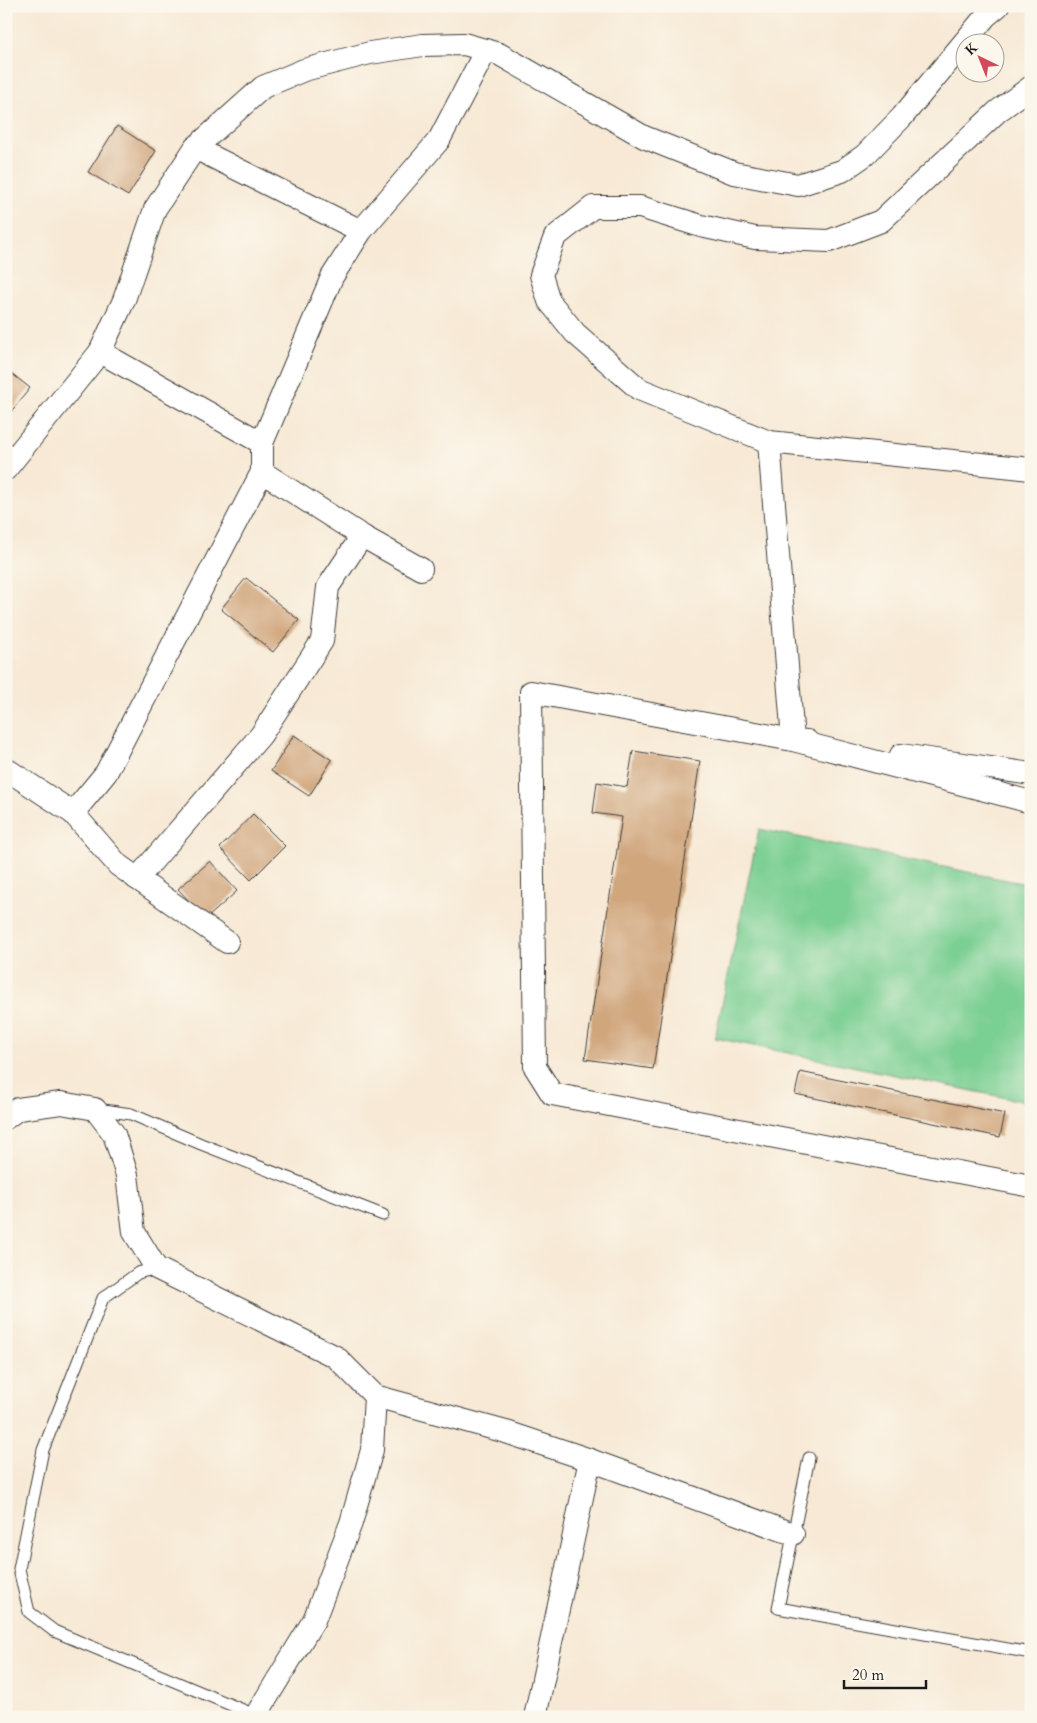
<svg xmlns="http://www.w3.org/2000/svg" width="1037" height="1723" font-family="Cardo,serif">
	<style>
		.green { fill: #7acf93; stroke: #4b7658 }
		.building { fill: #d0a67d }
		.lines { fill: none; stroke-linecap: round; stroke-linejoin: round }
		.service-casing { stroke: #3d3b38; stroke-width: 13 }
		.minor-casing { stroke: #3d3b38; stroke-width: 24 }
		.service { stroke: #fff; stroke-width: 11 }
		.minor { stroke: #fff; stroke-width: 22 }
	</style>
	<rect width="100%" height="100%" fill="#fbf7ec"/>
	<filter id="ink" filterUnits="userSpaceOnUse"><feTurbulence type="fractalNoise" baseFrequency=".02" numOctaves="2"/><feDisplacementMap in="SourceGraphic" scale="10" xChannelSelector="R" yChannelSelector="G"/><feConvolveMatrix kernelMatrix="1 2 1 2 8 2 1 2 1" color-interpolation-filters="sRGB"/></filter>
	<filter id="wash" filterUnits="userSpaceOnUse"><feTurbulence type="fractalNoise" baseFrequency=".0096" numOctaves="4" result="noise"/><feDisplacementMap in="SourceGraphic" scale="20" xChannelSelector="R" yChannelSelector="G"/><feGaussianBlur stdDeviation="1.12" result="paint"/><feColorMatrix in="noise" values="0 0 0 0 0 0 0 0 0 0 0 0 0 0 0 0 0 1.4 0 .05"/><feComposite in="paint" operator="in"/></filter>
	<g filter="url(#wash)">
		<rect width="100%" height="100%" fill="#f7e9d5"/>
		<!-- green -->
		<polygon class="green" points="759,829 1031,885 1031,1103 715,1038"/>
		<g id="blocks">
			<!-- building -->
			<g class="building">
				<polygon points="117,126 156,151 128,196 88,172"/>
				<polygon points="6,369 30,388 6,418"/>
				<polygon points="246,578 299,620 273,652 221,609"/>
				<polygon points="294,735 332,760 309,796 271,771"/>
				<polygon points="633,751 700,761 653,1069 585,1059 622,817 593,813 597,782 627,787"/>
				<polygon points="253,814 285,846 251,880 220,848"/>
				<polygon points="210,861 237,891 206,919 178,889"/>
				<polygon points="800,1072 1005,1114 1000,1137 795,1094"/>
			</g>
		</g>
	</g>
	<g filter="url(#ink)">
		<use href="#blocks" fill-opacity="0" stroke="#3d3b38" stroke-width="1"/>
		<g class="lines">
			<defs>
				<g id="service">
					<polyline points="97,1109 131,1114 201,1144 383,1215"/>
					<polyline points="156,1268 138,1273 103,1298 43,1450 19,1569 29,1612 54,1631 255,1715"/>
					<polyline points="809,1458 778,1608 1031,1653"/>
				</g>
				<g id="minor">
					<polyline points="1031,87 998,111 881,221 829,241 755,238 701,226 640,207 593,207 555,237 541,275 549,301 575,333 639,389 769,442 1031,469"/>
					<polyline points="195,148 361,231"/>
					<polyline points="100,352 262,443"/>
					<polyline points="769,442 793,740 807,741"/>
					<polyline points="6,469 100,352 124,300 155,209 195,148 263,87 304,70 370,53 423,45 464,44 499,54 644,137 734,173 798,185 842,171 865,155 902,117 986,16 998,6"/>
					<polyline points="262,472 362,536 421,569"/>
					<polyline points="901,755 1031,774"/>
					<polyline points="6,769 73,813 118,865 227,942"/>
					<polyline points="1031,802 793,740 531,692 535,1067 552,1094 1031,1186"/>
					<polyline points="73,813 106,773 262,472 262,443 332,277 361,231 439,140 486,50"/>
					<polyline points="137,879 261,735 322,641 328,587 362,536"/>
					<polyline points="6,1118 18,1109 61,1103 95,1109 114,1134 127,1175 134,1232 156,1268 336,1357 375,1396"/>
					<polyline points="255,1717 314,1620 351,1523 372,1450 375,1396 506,1432 590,1460 793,1534"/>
					<polyline points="535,1717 590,1460"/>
				</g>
			</defs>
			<!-- service casing -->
			<use href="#service" class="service-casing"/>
			<!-- minor casing -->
			<use href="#minor" class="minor-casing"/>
			<!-- service -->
			<use href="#service" class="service"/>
			<!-- minor -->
			<use href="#minor" class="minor"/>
		</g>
	</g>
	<!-- margin -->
	<rect width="1037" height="1723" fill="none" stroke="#fbf7ec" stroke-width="25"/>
	<!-- north arrow -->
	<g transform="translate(980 58) rotate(317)"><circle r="24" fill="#fbf7ec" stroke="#a29f99"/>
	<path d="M0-4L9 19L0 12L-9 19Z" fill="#d1495b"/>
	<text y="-8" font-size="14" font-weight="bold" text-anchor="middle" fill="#1c1c1c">K</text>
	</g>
	<!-- scale -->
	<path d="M844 1680v8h82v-8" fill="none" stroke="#1c1c1c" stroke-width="2.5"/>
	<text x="852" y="1680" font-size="15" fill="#1c1c1c" stroke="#fbf7ec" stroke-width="4" paint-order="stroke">20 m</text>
</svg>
